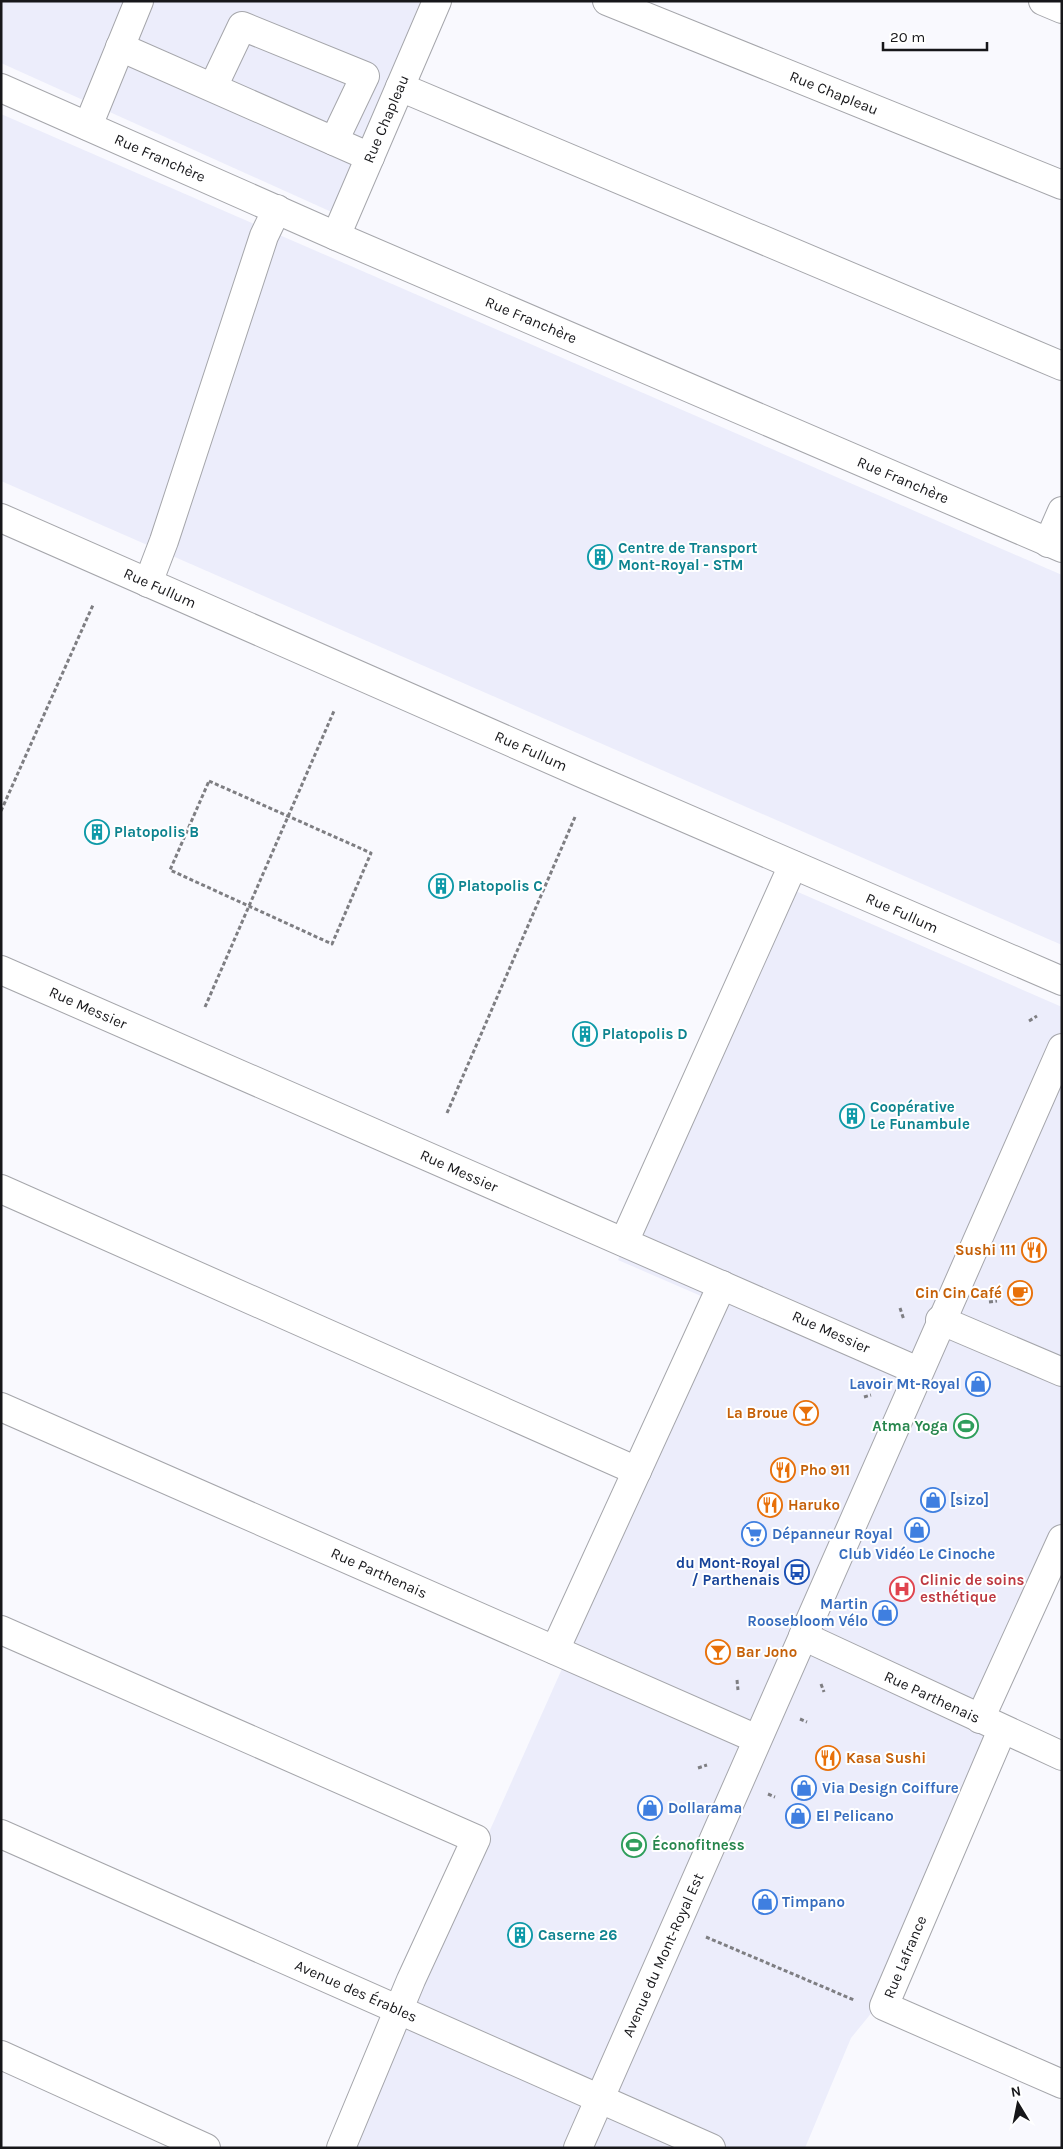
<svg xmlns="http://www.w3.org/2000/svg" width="1063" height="2149" font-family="Karla,sans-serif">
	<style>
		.built { fill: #ecedfb }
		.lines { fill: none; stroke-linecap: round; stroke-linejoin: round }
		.minor-casing { stroke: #a5a6ab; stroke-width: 30 }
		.major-casing { stroke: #a5a6ab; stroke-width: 30 }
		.path { stroke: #7e7e82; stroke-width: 3; stroke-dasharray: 4 2.5; stroke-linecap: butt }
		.minor { stroke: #fff; stroke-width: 28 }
		.major { stroke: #fff; stroke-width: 28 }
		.labels { text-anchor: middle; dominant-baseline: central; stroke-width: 4; stroke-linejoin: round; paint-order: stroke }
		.street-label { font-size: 15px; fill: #17171a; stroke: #fff }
		.culture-label { font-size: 15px; font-weight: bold; fill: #0d838f; stroke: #fff; text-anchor: start }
		.food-label { font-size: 15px; font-weight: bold; fill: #c56008; stroke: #fff; text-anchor: start }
		.shop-label { font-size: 15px; font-weight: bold; fill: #366cbe; stroke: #fff; text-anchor: start }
		.leisure-label { font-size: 15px; font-weight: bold; fill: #27864d; stroke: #fff; text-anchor: end }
		.transit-label { font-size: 15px; font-weight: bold; fill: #164399; stroke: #fff; text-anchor: end }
		.health-label { font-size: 15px; font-weight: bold; fill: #be3a42; stroke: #fff; text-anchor: start }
	</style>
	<rect width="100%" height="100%" fill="#f9f9fe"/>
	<!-- built -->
	<g class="built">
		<polygon points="1,1 431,1 336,214 1,63"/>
		<polygon points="1,114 1062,575 1062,945 1,481"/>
		<polygon points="791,889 1062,1007 1062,1525 994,1678 987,1752 882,2000 851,2038 805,2148 348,2148 724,1306 618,1260"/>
	</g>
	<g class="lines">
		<defs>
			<g id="minor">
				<polyline points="607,1 1062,185"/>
				<polyline points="1043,1 1062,9"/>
				<polyline points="120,47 370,157"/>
				<polyline points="213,87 242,26 365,76 334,141"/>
				<polyline points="400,87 1062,366"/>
				<polyline points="1,88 336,236 1062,548"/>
				<polyline points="88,126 139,1"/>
				<polyline points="336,236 437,1"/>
				<polyline points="1,518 588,776 1062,981"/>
				<polyline points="1048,543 1062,511"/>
				<polyline points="148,583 164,541 264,236 277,209"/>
				<polyline points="1,970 918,1371"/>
				<polyline points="1,1189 637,1471"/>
				<polyline points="624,1242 793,865"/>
				<polyline points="940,1320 1062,1372"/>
				<polyline points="1,1407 757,1739"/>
				<polyline points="1,1630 476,1839 411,1980 341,2148"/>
				<polyline points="803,1636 1062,1756"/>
				<polyline points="555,1650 722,1285"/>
				<polyline points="980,1719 1062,1539"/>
				<polyline points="1002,1730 884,2006 1062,2084"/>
				<polyline points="1,1834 711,2148"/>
				<polyline points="1,2055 206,2148"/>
			</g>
			<path id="major" d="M578 2148C740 1782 898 1414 1062 1048"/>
		</defs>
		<!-- minor casing -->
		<use href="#minor" class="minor-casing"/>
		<!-- major casing -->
		<use href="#major" class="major-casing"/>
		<!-- path -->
		<g class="path">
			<polygon points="209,781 371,853 332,944 170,870"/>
			<polyline points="1,811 93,605"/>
			<polyline points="205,1007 334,711"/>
			<polyline points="1029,1021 1037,1016"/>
			<polyline points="447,1113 575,817"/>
			<polyline points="989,1302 997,1301"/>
			<polyline points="900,1308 904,1320"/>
			<polyline points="864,1397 871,1395"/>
			<polyline points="737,1680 738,1690"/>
			<polyline points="821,1684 824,1692"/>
			<polyline points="800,1719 807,1722"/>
			<polyline points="698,1768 707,1765"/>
			<polyline points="768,1794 775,1797"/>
			<polyline points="706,1937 854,2000"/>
		</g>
		<!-- minor -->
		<use href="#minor" class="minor"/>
		<!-- major -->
		<use href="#major" class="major"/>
	</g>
	<!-- icons -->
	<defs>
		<symbol id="building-ring" viewBox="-11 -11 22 22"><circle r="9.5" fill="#fff" stroke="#0f9aa8" stroke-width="1.5"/><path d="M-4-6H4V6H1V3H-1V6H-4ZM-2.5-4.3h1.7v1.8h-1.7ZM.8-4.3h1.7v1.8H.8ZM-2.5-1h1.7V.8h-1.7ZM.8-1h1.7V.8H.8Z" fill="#0f9aa8"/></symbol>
		<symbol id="restaurant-ring" viewBox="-11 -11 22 22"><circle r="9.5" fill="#fff" stroke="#e8710a" stroke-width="1.5"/><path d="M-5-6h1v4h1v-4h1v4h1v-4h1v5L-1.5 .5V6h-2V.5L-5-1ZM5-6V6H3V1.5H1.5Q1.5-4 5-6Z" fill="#e8710a"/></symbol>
		<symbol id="cafe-ring" viewBox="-11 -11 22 22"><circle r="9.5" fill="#fff" stroke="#e8710a" stroke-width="1.5"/><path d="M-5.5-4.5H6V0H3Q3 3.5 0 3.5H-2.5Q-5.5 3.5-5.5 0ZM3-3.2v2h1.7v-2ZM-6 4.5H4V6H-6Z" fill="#e8710a"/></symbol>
		<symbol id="shop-ring" viewBox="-11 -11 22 22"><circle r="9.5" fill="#fff" stroke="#3f7fe0" stroke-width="1.5"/><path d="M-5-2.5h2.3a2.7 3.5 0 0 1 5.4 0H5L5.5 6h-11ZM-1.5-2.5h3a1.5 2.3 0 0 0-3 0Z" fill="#3f7fe0"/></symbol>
		<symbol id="bar-ring" viewBox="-11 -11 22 22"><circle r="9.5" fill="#fff" stroke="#e8710a" stroke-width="1.5"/><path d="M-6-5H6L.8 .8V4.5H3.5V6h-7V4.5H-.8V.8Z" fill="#e8710a"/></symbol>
		<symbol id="stadium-ring" viewBox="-11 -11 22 22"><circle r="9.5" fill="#fff" stroke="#2e9e5b" stroke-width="1.5"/><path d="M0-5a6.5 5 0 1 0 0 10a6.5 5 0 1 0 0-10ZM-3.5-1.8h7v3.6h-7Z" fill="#2e9e5b"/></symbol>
		<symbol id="supermarket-ring" viewBox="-11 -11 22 22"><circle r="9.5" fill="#fff" stroke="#3f7fe0" stroke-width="1.5"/><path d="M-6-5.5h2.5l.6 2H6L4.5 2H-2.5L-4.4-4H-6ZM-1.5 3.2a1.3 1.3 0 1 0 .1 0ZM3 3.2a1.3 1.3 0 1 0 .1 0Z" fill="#3f7fe0"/></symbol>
		<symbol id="bus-ring" viewBox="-11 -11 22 22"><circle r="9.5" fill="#fff" stroke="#1a4fb4" stroke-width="1.5"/><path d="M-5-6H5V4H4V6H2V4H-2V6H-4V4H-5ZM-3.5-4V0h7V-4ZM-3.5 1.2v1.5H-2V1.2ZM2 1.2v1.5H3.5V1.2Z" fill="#1a4fb4"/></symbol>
		<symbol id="hospital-ring" viewBox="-11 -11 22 22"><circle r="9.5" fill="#fff" stroke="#e0444e" stroke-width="1.5"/><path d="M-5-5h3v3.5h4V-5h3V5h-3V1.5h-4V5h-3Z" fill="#e0444e"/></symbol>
	</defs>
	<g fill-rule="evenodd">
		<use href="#building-ring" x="586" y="543" width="28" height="28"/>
		<use href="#building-ring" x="83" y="818" width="28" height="28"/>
		<use href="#building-ring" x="427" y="872" width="28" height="28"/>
		<use href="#building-ring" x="571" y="1020" width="28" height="28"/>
		<use href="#building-ring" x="838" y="1102" width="28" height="28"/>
		<use href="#restaurant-ring" x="1020" y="1236" width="28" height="28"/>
		<use href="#cafe-ring" x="1006" y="1279" width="28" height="28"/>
		<use href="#shop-ring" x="964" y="1370" width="28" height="28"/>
		<use href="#bar-ring" x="792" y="1399" width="28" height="28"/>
		<use href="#stadium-ring" x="952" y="1412" width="28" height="28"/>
		<use href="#restaurant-ring" x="769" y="1456" width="28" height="28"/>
		<use href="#shop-ring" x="919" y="1486" width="28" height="28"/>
		<use href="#restaurant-ring" x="756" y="1491" width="28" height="28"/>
		<use href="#shop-ring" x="903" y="1516" width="28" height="28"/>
		<use href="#supermarket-ring" x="740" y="1520" width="28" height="28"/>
		<use href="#bus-ring" x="783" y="1558" width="28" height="28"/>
		<use href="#hospital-ring" x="888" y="1575" width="28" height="28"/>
		<use href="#shop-ring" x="871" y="1599" width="28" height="28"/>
		<use href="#bar-ring" x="704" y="1638" width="28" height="28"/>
		<use href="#restaurant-ring" x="814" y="1744" width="28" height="28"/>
		<use href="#shop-ring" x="790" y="1774" width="28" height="28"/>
		<use href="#shop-ring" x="636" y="1794" width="28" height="28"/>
		<use href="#shop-ring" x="784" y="1802" width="28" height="28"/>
		<use href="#stadium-ring" x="620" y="1831" width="28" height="28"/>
		<use href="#shop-ring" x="751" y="1888" width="28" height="28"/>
		<use href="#building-ring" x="506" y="1921" width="28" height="28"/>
	</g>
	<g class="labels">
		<!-- street labels -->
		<g class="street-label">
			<text transform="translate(834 93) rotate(22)">Rue Chapleau</text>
			<text transform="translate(386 119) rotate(-67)">Rue Chapleau</text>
			<text transform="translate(160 158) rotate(24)">Rue Franchère</text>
			<text transform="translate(531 320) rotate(23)">Rue Franchère</text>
			<text transform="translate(903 480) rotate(23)">Rue Franchère</text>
			<text transform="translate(160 588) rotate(24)">Rue Fullum</text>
			<text transform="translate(531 751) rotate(24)">Rue Fullum</text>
			<text transform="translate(902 913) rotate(24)">Rue Fullum</text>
			<text transform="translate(88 1008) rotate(24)">Rue Messier</text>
			<text transform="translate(459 1171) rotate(24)">Rue Messier</text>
			<text transform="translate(831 1332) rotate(24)">Rue Messier</text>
			<text transform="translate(379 1573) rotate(24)">Rue Parthenais</text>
			<text transform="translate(932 1697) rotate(25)">Rue Parthenais</text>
			<text transform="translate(663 1955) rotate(-66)">Avenue du Mont-Royal Est</text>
			<text transform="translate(905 1957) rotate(-67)">Rue Lafrance</text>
			<text transform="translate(356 1991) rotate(24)">Avenue des Érables</text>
		</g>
		<!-- culture labels -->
		<g class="culture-label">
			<text x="618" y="548">Centre de Transport<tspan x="618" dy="17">Mont-Royal - STM</tspan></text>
			<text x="114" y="832">Platopolis B</text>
			<text x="458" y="886">Platopolis C</text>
			<text x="602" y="1034">Platopolis D</text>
			<text x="870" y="1107">Coopérative<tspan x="870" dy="17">Le Funambule</tspan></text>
			<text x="538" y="1935">Caserne 26</text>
		</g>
		<!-- food labels -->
		<g class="food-label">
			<text x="1016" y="1250" text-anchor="end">Sushi 111</text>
			<text x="1002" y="1293" text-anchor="end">Cin Cin Café</text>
			<text x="788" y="1413" text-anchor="end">La Broue</text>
			<text x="800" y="1470">Pho 911</text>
			<text x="788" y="1505">Haruko</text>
			<text x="736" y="1652">Bar Jono</text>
			<text x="846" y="1758">Kasa Sushi</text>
		</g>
		<!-- shop labels -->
		<g class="shop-label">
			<text x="960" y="1384" text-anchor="end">Lavoir Mt-Royal</text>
			<text x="950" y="1500">[sizo]</text>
			<text x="772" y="1534">Dépanneur Royal</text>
			<text x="917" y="1554" text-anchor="middle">Club Vidéo Le Cinoche</text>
			<text x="868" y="1604" text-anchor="end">Martin<tspan x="868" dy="17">Roosebloom Vélo</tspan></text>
			<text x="822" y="1788">Via Design Coiffure</text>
			<text x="668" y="1808">Dollarama</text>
			<text x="816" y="1816">El Pelicano</text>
			<text x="782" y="1902">Timpano</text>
		</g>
		<!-- leisure labels -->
		<g class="leisure-label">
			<text x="948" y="1426">Atma Yoga</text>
			<text x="652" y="1845" text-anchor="start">Éconofitness</text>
		</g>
		<!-- transit labels -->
		<g class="transit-label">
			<text x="780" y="1563">du Mont-Royal<tspan x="780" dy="17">/ Parthenais</tspan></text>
		</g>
		<!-- health labels -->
		<g class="health-label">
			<text x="920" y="1580">Clinic de soins<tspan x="920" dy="17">esthétique</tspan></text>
		</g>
	</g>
	<!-- border -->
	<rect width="1063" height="2149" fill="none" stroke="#17171a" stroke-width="5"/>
	<!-- north arrow -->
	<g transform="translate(1018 2104) rotate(350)" stroke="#ffffff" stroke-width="4" paint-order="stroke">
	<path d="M0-4L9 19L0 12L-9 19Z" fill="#17171a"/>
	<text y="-8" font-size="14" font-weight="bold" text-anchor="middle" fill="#17171a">N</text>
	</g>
	<!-- scale -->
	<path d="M883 42v8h104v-8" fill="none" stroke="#17171a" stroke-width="2.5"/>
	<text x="890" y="42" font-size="15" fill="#17171a" stroke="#ffffff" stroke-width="4" paint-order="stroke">20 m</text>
</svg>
